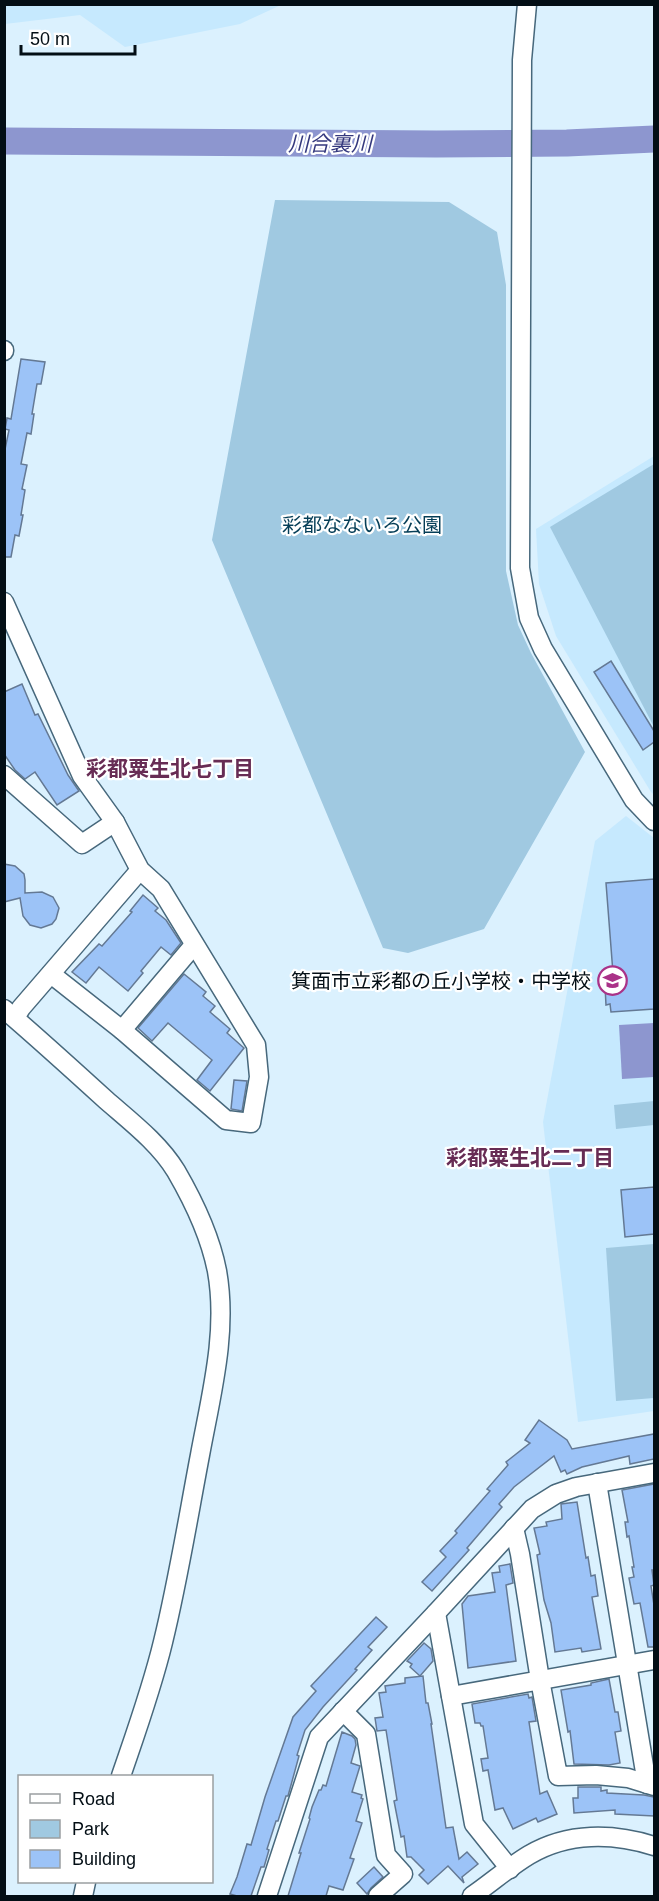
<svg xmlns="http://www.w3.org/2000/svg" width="659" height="1901" font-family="Arial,'Noto Sans JP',sans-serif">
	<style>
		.built { fill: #c6e9fe }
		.green { fill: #a0c9e1 }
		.water { fill: #8d96cf }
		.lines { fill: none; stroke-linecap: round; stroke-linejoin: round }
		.river { stroke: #8d96cf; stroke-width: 27 }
		.building { fill: #9cc3f7; stroke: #647994; stroke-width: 1.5 }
		.minor-casing { stroke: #47687c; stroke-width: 21 }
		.minor { stroke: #fff; stroke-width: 18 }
		.labels { text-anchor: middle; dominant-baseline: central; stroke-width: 4.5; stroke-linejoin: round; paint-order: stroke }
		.park-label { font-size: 20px; fill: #053e57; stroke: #fff }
		.poi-label { font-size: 20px; fill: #030e15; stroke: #fff; text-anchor: end }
		.water-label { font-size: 21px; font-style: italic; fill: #34387d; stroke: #fff }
		.neighbourhood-label { font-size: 21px; font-weight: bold; fill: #672c54; stroke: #fff }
	</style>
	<rect width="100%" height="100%" fill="#dbf1fe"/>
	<!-- built -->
	<g class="built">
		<polygon points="4,5 5,4 281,5 240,24 125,47 80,15 5,24"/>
		<polygon points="654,456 654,795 651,792 556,636 539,584 536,529"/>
		<polygon points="626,816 654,838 654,1411 578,1422 543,1122 595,841"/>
	</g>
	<!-- green -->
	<g class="green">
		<polygon points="275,200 449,202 497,232 506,285 506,571 518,625 531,653 585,752 484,929 408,953 383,948 212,540"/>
		<polygon points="654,464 654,727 550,527"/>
		<polygon points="654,1101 654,1125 616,1129 614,1105"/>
		<polygon points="654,1244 654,1398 616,1401 606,1248"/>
	</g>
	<!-- water -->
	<polygon class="water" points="654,1023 654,1077 622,1079 619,1025"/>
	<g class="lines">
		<!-- river -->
		<polyline class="river" points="4,141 436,144 567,143 654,139"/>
	</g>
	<!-- building -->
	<g class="building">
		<polygon points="21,359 45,362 41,384 37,384 32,414 34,414 31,434 27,433 21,464 27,465 22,489 25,490 21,515 23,515 19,536 15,535 11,557 4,557 4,454 9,430 5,429 7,418 11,419"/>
		<polygon points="611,661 654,731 654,742 643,750 594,672"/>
		<polygon points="22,684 35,715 38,714 68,775 79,791 57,805 35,772 25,779 15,770 4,754 4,692"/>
		<polygon points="4,864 15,866 24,874 25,880 25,893 42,892 53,897 59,908 56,919 52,924 41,928 30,925 23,916 20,898 4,902"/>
		<polygon points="654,879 654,1009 611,1012 610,1004 606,1005 605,986 614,986 606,883"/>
		<polygon points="143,895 158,908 155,911 166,920 181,943 171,955 161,947 141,971 143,973 128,991 99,967 86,983 72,972 99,944 102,946 132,912 130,911"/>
		<polygon points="184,974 206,992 203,996 215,1006 210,1012 230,1029 227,1033 244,1048 210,1091 197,1080 212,1060 168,1023 152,1041 138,1028"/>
		<polygon points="234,1080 247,1081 242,1111 231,1109"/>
		<polygon points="654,1187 654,1234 625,1237 621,1190"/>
		<polygon points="539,1420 567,1440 572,1449 654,1434 654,1459 630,1464 629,1456 582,1467 567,1474 565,1470 561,1472 554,1456 514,1487 499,1504 502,1507 467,1548 469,1550 432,1591 422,1582 446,1557 440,1551 457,1533 455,1531 490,1491 487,1489 508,1465 506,1462 530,1443 525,1440"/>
		<polygon points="654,1484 654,1570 652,1570 654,1585 651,1586 654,1605 654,1647 648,1647 640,1603 634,1604 629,1578 634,1577 632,1567 634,1567 629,1536 627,1537 625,1522 628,1522 622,1490"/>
		<polygon points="577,1502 586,1558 588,1557 591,1576 595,1575 598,1596 592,1597 601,1649 582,1652 581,1648 555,1652 551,1623 544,1600 537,1555 540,1554 534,1528 547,1526 546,1522 562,1519 561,1504"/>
		<polygon points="510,1564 513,1583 506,1585 516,1661 468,1668 462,1604 468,1596 495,1592 492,1573 500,1572 499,1566"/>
		<polygon points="376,1617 387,1627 368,1647 372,1650 355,1669 357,1670 323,1707 305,1730 297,1755 299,1756 288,1796 286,1796 278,1821 276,1821 267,1849 269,1850 264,1867 261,1867 251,1896 237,1896 230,1894 237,1877 247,1844 251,1845 265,1797 293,1717 316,1691 311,1686"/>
		<polygon points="424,1643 431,1649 433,1661 420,1676 410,1667 412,1664 407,1661"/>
		<polygon points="423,1676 426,1703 428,1703 432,1724 431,1724 446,1828 453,1827 459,1859 467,1852 478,1864 462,1877 464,1883 448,1866 428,1884 419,1875 424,1870 411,1857 407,1857 404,1836 401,1837 394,1801 397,1800 386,1730 377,1731 375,1718 383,1717 379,1693 386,1692 385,1686 405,1683 405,1678"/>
		<polygon points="609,1679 615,1712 618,1712 621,1731 615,1732 620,1763 609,1765 574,1764 570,1731 568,1732 561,1690 591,1685 591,1683"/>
		<polygon points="528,1694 529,1698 532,1697 536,1721 529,1722 540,1794 547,1791 557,1814 538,1822 536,1818 513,1829 503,1808 495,1810 488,1770 483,1771 481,1759 488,1758 483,1726 481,1726 480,1723 475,1723 472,1704"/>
		<polygon points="342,1732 352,1736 355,1739 356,1745 351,1763 360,1766 352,1792 362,1795 361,1798 363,1799 356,1821 362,1823 350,1858 354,1859 343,1890 329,1886 326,1896 288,1896 301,1853 299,1853 310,1819 309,1818 312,1807 319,1790 321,1790 323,1785 326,1786"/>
		<polygon points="578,1787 601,1787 601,1791 607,1790 607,1793 644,1795 654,1797 654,1816 615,1814 615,1810 574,1813 573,1798 578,1798"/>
		<polygon points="374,1867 383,1877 371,1888 367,1894 357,1883"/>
	</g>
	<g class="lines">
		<defs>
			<g id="minor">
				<polyline points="527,4 522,60 520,568 529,618 543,649 634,800 654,821"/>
				<polyline points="4,350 4,351"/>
				<polyline points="4,602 82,776 115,822 140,870 161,889 256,1045 259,1077 251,1123 226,1120 122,1030 51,974"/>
				<polyline points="4,775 82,844 115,822"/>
				<path d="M4 1009C39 1039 72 1069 106 1100 130 1121 159 1143 176 1171 194 1202 210 1235 217 1271 228 1332 211 1395 200 1455 188 1518 178 1581 163 1642 152 1688 136 1732 121 1776"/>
				<polyline points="15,1018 21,1008 140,870"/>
				<polyline points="122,1030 194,945"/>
				<polyline points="597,1483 647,1784"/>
				<polyline points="514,1528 520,1554 540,1680 558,1776 596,1775 628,1778 654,1786"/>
				<polyline points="436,1613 474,1824 510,1869"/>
				<polyline points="451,1696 654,1660"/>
				<polyline points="343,1711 366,1734 386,1855 403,1874 378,1896"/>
				<polyline points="83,1896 86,1882"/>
				<polyline points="267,1896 319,1737 436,1613 532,1509 556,1494 576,1487 654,1473"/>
				<path d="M472 1896C491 1883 509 1867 529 1855 568 1832 613 1833 654 1846"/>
			</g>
		</defs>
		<!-- minor casing -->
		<use href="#minor" class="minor-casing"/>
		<!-- minor -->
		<use href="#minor" class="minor"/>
	</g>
	<!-- icons -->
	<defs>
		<symbol id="school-ring" viewBox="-11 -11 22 22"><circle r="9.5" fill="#fff" stroke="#aa3288" stroke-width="1.5"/><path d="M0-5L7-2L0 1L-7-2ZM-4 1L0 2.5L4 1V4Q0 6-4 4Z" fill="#aa3288"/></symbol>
	</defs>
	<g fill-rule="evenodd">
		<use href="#school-ring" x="596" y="964" width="33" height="33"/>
	</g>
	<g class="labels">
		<!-- park labels -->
		<g class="park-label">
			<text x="362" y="525">彩都なないろ公園</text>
		</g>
		<!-- poi labels -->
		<g class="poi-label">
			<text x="591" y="981">箕面市立彩都の丘小学校・中学校</text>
		</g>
		<!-- water labels -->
		<g class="water-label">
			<text x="330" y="143">川合裏川</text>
		</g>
		<!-- neighbourhood labels -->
		<g class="neighbourhood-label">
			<text x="170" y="768">彩都粟生北七丁目</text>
			<text x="530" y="1157">彩都粟生北二丁目</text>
		</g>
	</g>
	<!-- border -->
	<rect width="659" height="1901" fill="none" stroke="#030e15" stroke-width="12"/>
	<!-- legend -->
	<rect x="18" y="1775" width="195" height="108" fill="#ffffff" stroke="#9a9fa1" stroke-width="1.5"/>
	<rect x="30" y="1794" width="30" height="9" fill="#ffffff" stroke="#9a9fa1" stroke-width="1.5"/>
	<text x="72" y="1805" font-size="18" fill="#030e15">Road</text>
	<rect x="30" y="1820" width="30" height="18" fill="#a0c9e1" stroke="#9a9fa1" stroke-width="1.5"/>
	<text x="72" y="1835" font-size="18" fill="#030e15">Park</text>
	<rect x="30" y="1850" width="30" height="18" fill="#9cc3f7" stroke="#9a9fa1" stroke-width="1.5"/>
	<text x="72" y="1865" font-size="18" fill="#030e15">Building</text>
	<!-- scale -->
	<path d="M21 45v9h114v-9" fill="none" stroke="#030e15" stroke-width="3"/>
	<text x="30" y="45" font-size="18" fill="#030e15" stroke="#ffffff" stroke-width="4.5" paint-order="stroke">50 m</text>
</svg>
